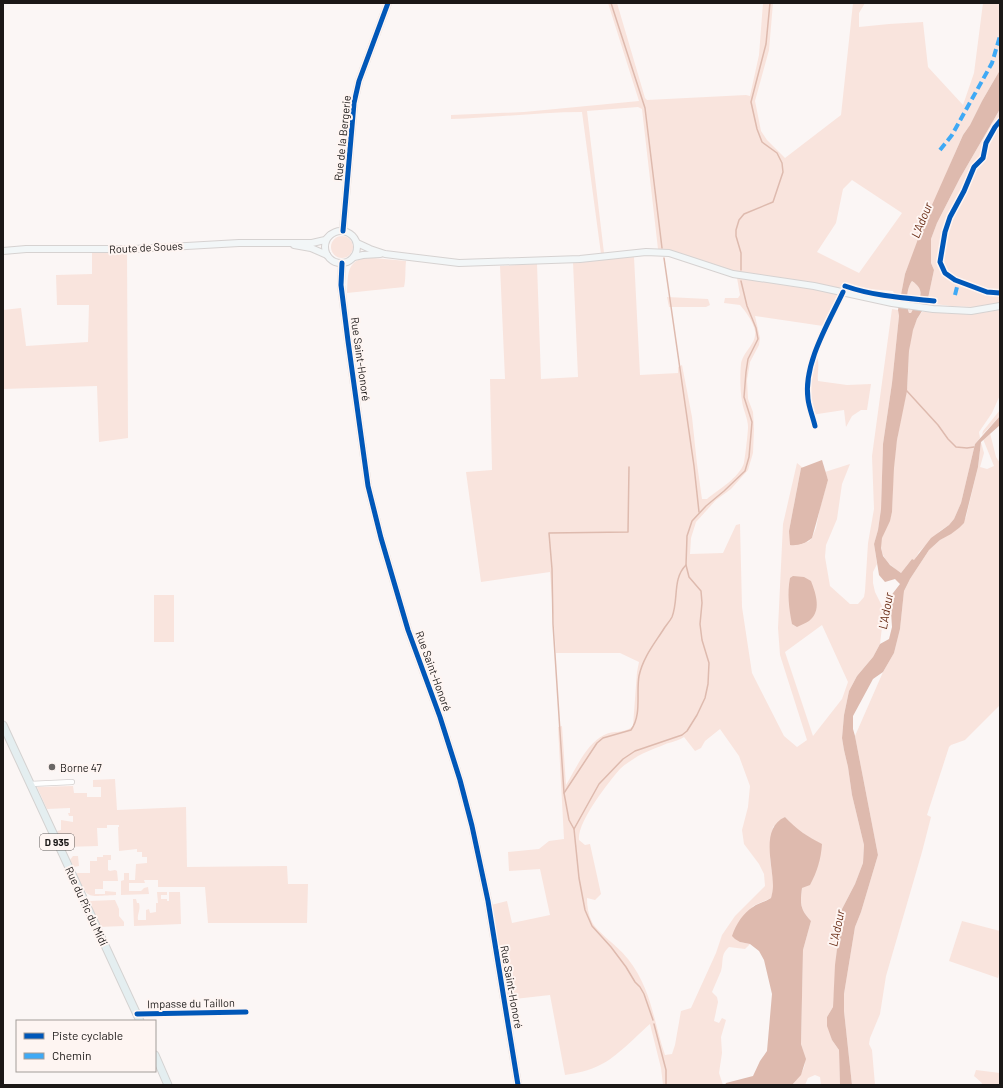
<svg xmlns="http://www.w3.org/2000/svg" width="1003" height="1088" font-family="Barlow,sans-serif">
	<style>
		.green { fill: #f9e4dd; fill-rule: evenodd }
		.water { fill: #debaae; fill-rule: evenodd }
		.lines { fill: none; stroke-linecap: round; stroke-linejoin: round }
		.stream { stroke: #debaae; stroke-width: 1.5 }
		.minor-casing { stroke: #d6d2d1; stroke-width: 6 }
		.tertiary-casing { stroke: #d6d2d1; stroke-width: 8 }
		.secondary-casing { stroke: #d6d2d1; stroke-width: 8 }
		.primary-casing { stroke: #d4d2d1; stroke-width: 9 }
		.minor { stroke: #fefefe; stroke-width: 4.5 }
		.tertiary { stroke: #fefefe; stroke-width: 5.5 }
		.secondary { stroke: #f2f6f7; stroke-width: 6 }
		.primary { stroke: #e4eef0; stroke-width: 7 }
		.quiet { stroke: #3fa9f5; stroke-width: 4; stroke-dasharray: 8 4; stroke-linecap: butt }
		.cycleway-casing { stroke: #fef5f2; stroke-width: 8 }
		.cycleway { stroke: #0057b8; stroke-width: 5 }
		.poi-dot { fill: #696665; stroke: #fef5f2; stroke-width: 1.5 }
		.labels { text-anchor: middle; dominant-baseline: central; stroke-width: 4; stroke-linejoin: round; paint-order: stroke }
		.shield { fill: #fef5f2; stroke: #5f5a59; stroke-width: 1 }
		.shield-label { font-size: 10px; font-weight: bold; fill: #1b1817 }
		.street-label { font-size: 11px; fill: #1b1817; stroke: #fef5f2 }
		.poi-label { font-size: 11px; fill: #1b1817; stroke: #fef5f2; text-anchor: start }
		.water-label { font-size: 12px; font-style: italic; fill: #672a13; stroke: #fef5f2 }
	</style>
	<rect width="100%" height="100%" fill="#fbf6f5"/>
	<!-- green -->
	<g class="green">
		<path d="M608 3H617L645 98 647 100 746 95 750 96 759 55 763 3H773L769 50 755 101 761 131 767 140 785 158 841 115 853 3H865L859 13V27L889 24 923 22 928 67 963 105 974 73 983 3H1000V70L982 101 970 125 963 135 955 153 905 274 901 295 894 294 893 291 855 288 842 285 839 288 768 279 744 274 666 249H658L642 109 638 107 587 111 604 253 601 254 582 112C538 112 495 118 451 119V115L524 112 639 101ZM852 180 902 213 859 273 817 252 836 223 843 189Z"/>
		<polygon points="1000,109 1000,303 974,307 951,306 927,303 934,270 931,263 931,239 937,223 960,178"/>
		<circle cx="342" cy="247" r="11"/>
		<polygon points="127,251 128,438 99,442 97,386 3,389 3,310 21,308 26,346 88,342 89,305 57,305 56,275 92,274 92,252"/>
		<path d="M634 257 640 375 678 373V367L682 365 692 417 697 464 702 499H707C719 489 739 478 744 463 745 458 748 433 748 427 748 418 743 410 742 401 740 390 740 374 741 364 743 351 757 344 755 331 753 321 746 312 740 305L724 303 725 298H738L740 295 737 278 825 290 839 294 823 326 755 316 760 338 759 345 750 362 747 380 748 399 753 412 754 429 753 453 748 470 731 489 716 500 696 522 691 538 690 554 723 553 736 525 740 524 742 607 752 673 784 736 797 747 807 740 780 655 778 628 783 524 797 463 803 468H801L800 473 789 531 808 542 812 538 816 528 820 508 828 480 825 472 850 464 842 484 837 519 826 545 825 557 830 586 850 604H858L864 597 865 591 868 543 874 509 872 456 892 309 898 310 899 316 892 383 883 444 881 509 878 530 874 544 877 564 873 572V583L875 592 884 610 880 644 873 657 857 676 849 691 844 715 842 738 844 750 848 767 852 795 864 845 863 863 855 884 842 909 838 935 833 1007 827 1017 832 1040 839 1050 840 1085H821L820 1077 815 1075 808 1078 805 1085H792C806 1069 808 1064 801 1044L803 950 811 921C800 909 800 904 802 888L805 886 813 840 794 827 785 817 773 827 771 840 770 859 774 887 771 898 753 906 740 942 750 944 745 949 729 947C720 955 724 961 721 971 718 978 715 985 712 992L717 997 718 1002 714 1021 719 1023 722 1018 726 1020 721 1037 722 1053 719 1073 723 1085H663L661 1068 650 1024C636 1036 616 1058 600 1065 589 1071 577 1073 565 1075L550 995 506 1000 491 905 507 901 512 923 550 915 540 869 509 871 508 852 539 849 549 841 564 839 558 727 562 726 566 785C575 770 587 743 604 735 613 730 625 734 633 726L637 672 639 662 620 653H556L550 572 481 582 466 472 492 470 490 379H505L500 266 537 264 541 379 578 377 573 262ZM822 625 848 682 842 699 813 736 785 652ZM720 729 739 756 750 786 748 807 742 830 744 844 759 864 764 874 765 886 735 916 722 935 716 953 691 1008 681 1011 675 1045 672 1054 665 1055C653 1020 652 990 628 959 620 948 597 932 592 922 588 914 587 906 587 898L595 900 601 894 590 844 585 845 579 840C577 822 608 783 620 769 625 764 632 760 638 756 645 752 653 749 661 746 669 742 676 742 684 737L695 751 701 748 705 741Z"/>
		<path d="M364 258H374L406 261C405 270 406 279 404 287L347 293C348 277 346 262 364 258Z"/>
		<path d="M912 281C928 292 918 300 911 313H909C906 303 906 289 912 281Z"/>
		<polygon points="667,297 708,299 710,305 706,307 669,307"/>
		<path d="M1000 310V395L992 413 979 432 980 438 975 444 961 503 954 519 949 525 940 531 919 552 914 561 912 559 901 573C892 567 882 559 881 547 880 533 891 524 892 510 893 487 893 463 897 440 899 423 904 406 907 389 910 364 905 333 922 312H925L974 314Z"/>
		<path d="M812 355 817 357C820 365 817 373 818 381L847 385 871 384 867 410H861L852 416 846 427 844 410 811 415 806 382Z"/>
		<polygon points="1000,410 1000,416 982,435 983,431"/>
		<polygon points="990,433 996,457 1000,463 1000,705 965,740 951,745 949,747 927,815 931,817 922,852 886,976 880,1014 870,1038 869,1044 872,1050 875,1085 852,1085 844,1011 844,994 855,927 861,912 878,855 855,736 883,672 894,653 900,629 904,591 910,579 929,550 940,540 959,528 966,517 978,467 981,442 984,453 980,467 987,469 994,466 983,439"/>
		<rect x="154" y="595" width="20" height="47"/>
		<polygon points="115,779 117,810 186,807 187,867 287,866 288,884 308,884 307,923 208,923 205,887 158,887 158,880 144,880 145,883 129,883 129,891 141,891 144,888 148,887 149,894 121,895 121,881 124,880 124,873 129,873 129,880 135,880 136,864 147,863 147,857 142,857 142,852 137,852 137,849 119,851 118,827 119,827 119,825 107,825 107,828 97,828 98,846 65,847 57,831 61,830 61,820 73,822 73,816 69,816 68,813 70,813 70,808 47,809 37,787 73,786 74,793 87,793 87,797 101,797 101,787 93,787 93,780"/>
		<path d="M103 855H111V860H108V870L110 871 115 870 117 871 118 881H103V889H95V894H105V891L116 892V895C87 896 88 901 76 873H90V861H97V857H103Z"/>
		<polygon points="73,856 78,856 79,866 74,867 70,860"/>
		<path d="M157 892H167V895H161V899H167V901H169V892H180L181 924 134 926 133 899H136L137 903H139C141 910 137 914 138 920H146V910L149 909 150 913 156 912V903H158Z"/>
		<polygon points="115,900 119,909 119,916 124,922 124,926 98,927 88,904 89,901"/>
		<polygon points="962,921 1000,931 1000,969 998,978 949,961"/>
		<polygon points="976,1070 1000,1073 1000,1085 981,1085 982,1083 974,1076"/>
	</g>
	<!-- water -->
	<g class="water">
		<path d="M1000 70V109L960 178 937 223 931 239V263L934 270 927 303 917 319 913 330 909 351 907 391 897 440 894 468 892 512 890 521 882 538 881 548 883 556 890 565 901 573 912 559 914 560 931 538 949 525 954 519 961 503 975 444 1000 416V425L981 442 978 467 964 523 959 528 951 534 940 540 929 550 910 579 904 591 900 629 894 653 883 672 873 679 853 716V729L855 736 878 855 861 912 855 927 844 994V1011L852 1085H840L839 1050 832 1040 827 1026V1017L833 1007 835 965 842 909 855 884 863 863 864 845 852 795 848 767 844 750 842 738 844 715 849 691 857 676 873 657 880 644 889 639 892 627 890 597 900 584 895 579 885 582 879 575 874 544 878 530 881 509 883 444 892 383 899 316 898 310 905 274 924 223 963 135 970 125 982 101ZM912 281C928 292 918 300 911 313H909C906 304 906 289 912 281Z"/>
		<path d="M822 460 828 480 812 538C806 543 798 546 790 545L789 531 792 515 801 468Z"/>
		<path d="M793 576 804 577 811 581C816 594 822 611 809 621 806 623 801 625 797 627L792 624C789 609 787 593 790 578Z"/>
		<path d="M785 817C796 829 808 837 822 844 821 859 817 872 810 885L802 888C800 904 800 909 811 921L803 950 801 1044 806 1059 801 1075 792 1085H725L726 1083 753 1076 760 1061 767 1051 772 994 764 960 759 951 750 944 740 942 735 939 732 936C736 924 743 913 753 907 758 903 765 902 771 898 772 894 773 890 773 886 773 865 760 828 785 817Z"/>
	</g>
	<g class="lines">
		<!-- stream -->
		<g class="stream">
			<polyline points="611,3 645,108 662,248"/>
			<polyline points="664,258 694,466 699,512"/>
			<polyline points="741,270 741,253 736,236 736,230 739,220 744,214 773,202 783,172 782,163 777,153 762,142 757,129 751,102 766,44 770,3"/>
			<polyline points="906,390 938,425 948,439 956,447 967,448 974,447"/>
			<polyline points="564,793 553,624 552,569 549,533 628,532 629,467"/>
			<path d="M574 829 569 820 564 793 597 743 603 738 631 730C642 715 636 693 639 676 643 657 655 643 665 627 667 624 670 621 672 617 679 599 672 579 686 565"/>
			<polyline points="653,1020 644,994 640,987 635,982 626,967 611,947 592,926 585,910 579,878 574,829 599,784 623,759 635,751 682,735 687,731 697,715 705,698 708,684 709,663 702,640 700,624 702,603 701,591 689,577 686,565 687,536 692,521 706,506 724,491 745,471 749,457 752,422 744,397 746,372 748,359 758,339 756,328 747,306 741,281"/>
			<polyline points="654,1024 666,1070 666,1085"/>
		</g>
		<defs>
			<g id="minor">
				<path d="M815 426C813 417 809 408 808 399 803 364 829 322 843 292"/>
				<polyline points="30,784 72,782"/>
				<polyline points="137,1014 246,1012"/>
			</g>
			<g id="tertiary">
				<polyline points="343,231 354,103 359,81 388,3"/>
				<polyline points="342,263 341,285 348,341 368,486 381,538 408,630 440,717 460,780 472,826 488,901 518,1085"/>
			</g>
			<g id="secondary">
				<circle cx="341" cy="247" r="16"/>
				<polyline points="357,243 370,249 385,254 459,263 580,259 646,252 669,253 733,274 814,286 892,303 933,309 971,311 1000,306"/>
				<polyline points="294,245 311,248 327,255"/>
				<polyline points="3,251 26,249 134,249 239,243 312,243 325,240 330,235"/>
				<polyline points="354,257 363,255 380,254"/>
			</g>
			<g id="primary">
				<polyline points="3,725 140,1021"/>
				<polyline points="155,1055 168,1085"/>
			</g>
		</defs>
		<!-- minor casing -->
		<use href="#minor" class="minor-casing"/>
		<!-- tertiary casing -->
		<use href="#tertiary" class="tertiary-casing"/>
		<!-- secondary casing -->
		<use href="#secondary" class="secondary-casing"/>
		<!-- primary casing -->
		<use href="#primary" class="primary-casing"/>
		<!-- minor -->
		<use href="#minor" class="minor"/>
		<!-- tertiary -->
		<use href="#tertiary" class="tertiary"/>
		<!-- secondary -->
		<use href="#secondary" class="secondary"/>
		<!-- primary -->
		<use href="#primary" class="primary"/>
		<!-- quiet -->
		<g class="quiet">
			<polyline points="940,150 952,135 992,63 1000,36"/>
			<polyline points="955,295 957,287 955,280"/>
		</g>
		<defs>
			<g id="cycleway">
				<polyline points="1000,121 995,127 986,143 983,158 974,167 964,191 950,217 945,232 940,262 945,273 955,280 987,292 1000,293"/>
				<polyline points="343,231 354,103 359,81 388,3"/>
				<polyline points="342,263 341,285 348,341 368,486 381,538 408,630 440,717 460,780 472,826 488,901 518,1085"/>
				<path d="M845 286C873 296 904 298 934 301"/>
				<path d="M815 426C813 417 809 408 808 399 803 364 829 322 843 292"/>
				<polyline points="137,1014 246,1012"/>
			</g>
		</defs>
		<!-- cycleway casing -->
		<use href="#cycleway" class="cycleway-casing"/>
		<!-- cycleway -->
		<use href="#cycleway" class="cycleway"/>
	</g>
	<!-- markers -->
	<circle class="poi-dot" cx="52" cy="767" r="4"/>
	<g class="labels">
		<!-- shield labels -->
		<rect class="shield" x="40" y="834" width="34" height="16" rx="3"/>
		<g class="shield-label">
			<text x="57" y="842">D 935</text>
		</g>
		<!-- street labels -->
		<g class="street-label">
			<text transform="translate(342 138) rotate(-84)">Rue de la Bergerie</text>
			<text transform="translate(146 247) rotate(-3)">Route de Soues</text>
			<text transform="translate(361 359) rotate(82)">Rue Saint-Honoré</text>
			<text transform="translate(434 671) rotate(70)">Rue Saint-Honoré</text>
			<text transform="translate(87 906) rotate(65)">Rue du Pic du Midi</text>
			<text transform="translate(512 987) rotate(80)">Rue Saint-Honoré</text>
			<text transform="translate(191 1003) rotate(-1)">Impasse du Taillon</text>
		</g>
		<!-- poi labels -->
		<g class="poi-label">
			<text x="60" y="767">Borne 47</text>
		</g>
		<!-- water labels -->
		<g class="water-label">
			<text transform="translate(921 220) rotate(-68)">L'Adour</text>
			<text transform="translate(885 611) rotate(-80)">L'Adour</text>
			<text transform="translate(836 928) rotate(-78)">L'Adour</text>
		</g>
	</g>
	<!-- border -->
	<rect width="1003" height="1088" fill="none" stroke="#1b1817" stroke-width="8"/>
	<!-- legend -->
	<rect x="16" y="1020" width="140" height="52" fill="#fef5f2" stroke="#a39d9a"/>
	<rect x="24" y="1033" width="20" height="6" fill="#0057b8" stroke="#a39d9a"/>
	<text x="52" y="1040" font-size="12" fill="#1b1817">Piste cyclable</text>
	<rect x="24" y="1053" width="20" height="6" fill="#3fa9f5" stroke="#a39d9a"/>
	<text x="52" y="1060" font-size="12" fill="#1b1817">Chemin</text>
</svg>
